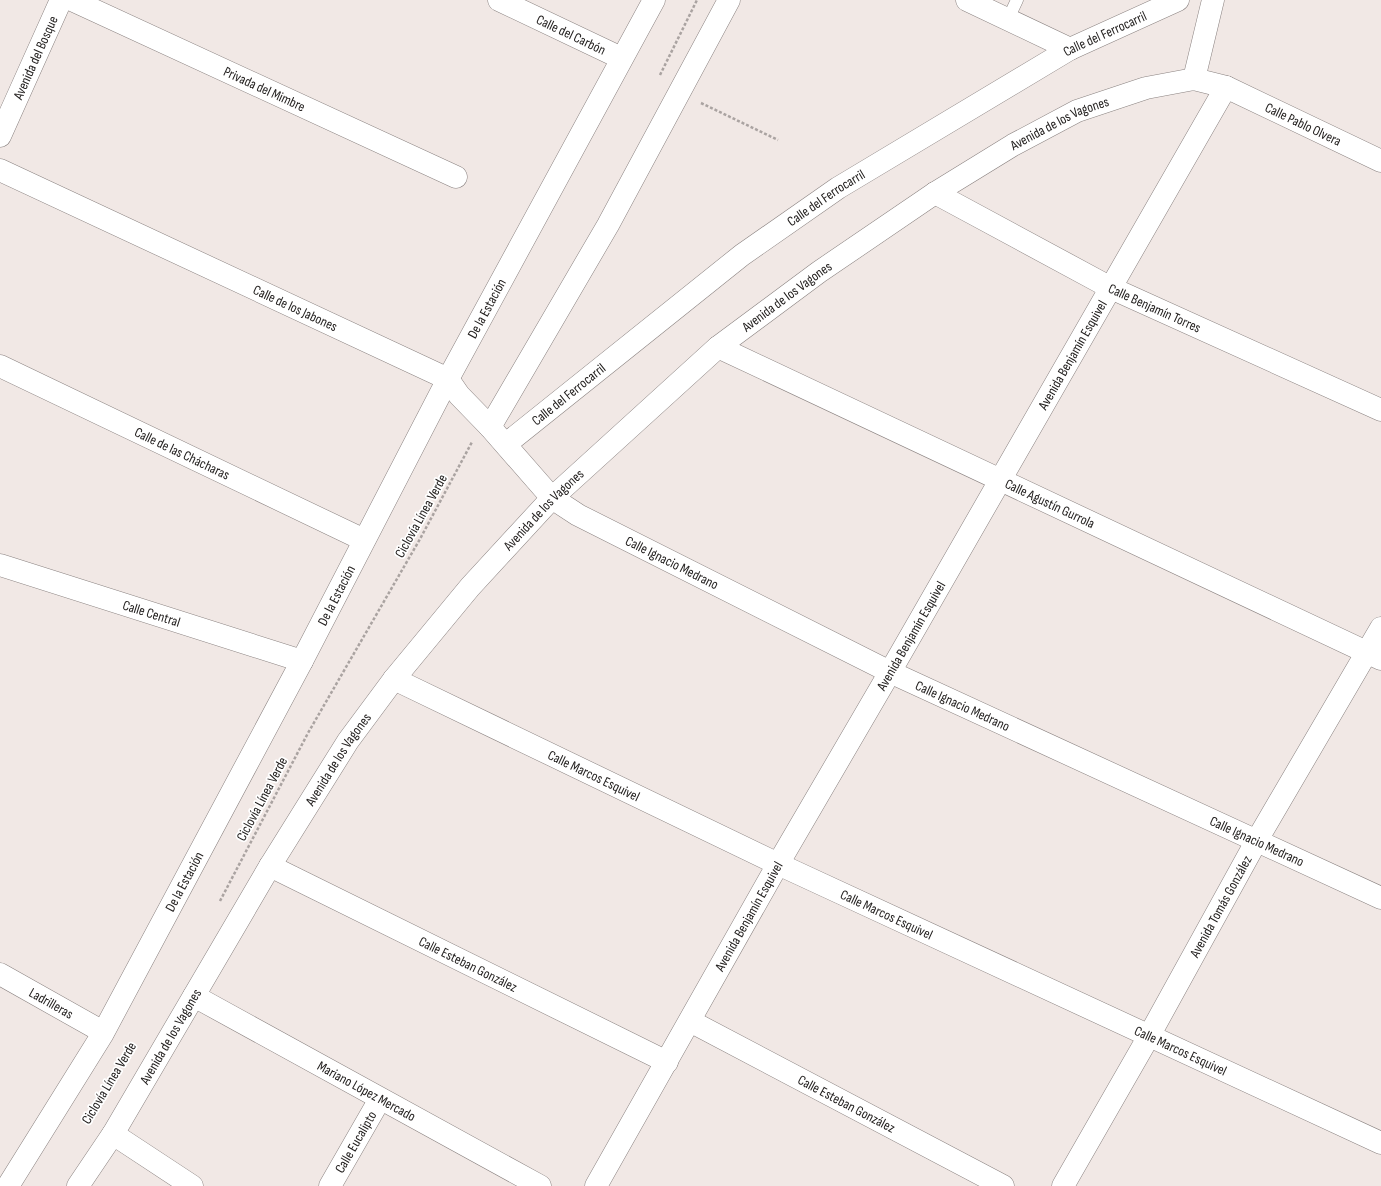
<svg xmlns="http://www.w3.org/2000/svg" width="1381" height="1186" font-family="'Sofia Sans Condensed',sans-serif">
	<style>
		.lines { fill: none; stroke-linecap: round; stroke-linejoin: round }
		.service-casing { stroke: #8a8280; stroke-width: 13 }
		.minor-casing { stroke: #8a8280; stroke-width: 23 }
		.tertiary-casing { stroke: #8a8280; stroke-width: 23 }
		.path { stroke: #aaa3a1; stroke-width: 2.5; stroke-dasharray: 3 2; stroke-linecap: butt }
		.service { stroke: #fff; stroke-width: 12 }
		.minor { stroke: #fff; stroke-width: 22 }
		.tertiary { stroke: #fff; stroke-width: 22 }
		.labels { text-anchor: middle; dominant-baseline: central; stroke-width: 3.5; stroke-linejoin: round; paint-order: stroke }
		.street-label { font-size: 14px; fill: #252221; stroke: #fff }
	</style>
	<rect width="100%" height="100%" fill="#f1e8e5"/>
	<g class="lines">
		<defs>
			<polyline id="service" points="1008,19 1017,0"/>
			<g id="minor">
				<path id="s1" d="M72 0 456 177"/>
				<path id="s2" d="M499 0 621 58"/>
				<polyline points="967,0 1070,49"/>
				<polyline points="1194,79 1213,0"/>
				<path id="s3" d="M0 170 448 379 459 395 490 427 552 498 578 515 890 672 1381 898"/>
				<path id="s4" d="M935 193 1111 288 1381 410"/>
				<path id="s5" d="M718 347 1381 659"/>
				<path id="s6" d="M0 366 364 540"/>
				<polyline points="490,427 608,225 729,0"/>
				<path id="s7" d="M506 444 742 255 838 188 1070 49 1178 0"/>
				<path id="s8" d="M0 565 302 661"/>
				<path id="s9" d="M394 679 778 864 1381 1143"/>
				<path id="s10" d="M270 866 667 1062"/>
				<path id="s11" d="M0 974 103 1032"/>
				<path id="s12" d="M194 996 540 1186"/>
				<path id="s13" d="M690 1021 1003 1186"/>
				<polyline points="113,1134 192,1186"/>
				<path id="s14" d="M8 1186 102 1035 302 661 448 379 654 0"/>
				<path id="s15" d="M78 1186 113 1134 270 866 348 741 394 679 470 587 552 498 718 347 819 272 935 193 1013 145 1077 111 1146 88 1194 79 1226 87 1381 161"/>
				<path id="s16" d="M330 1186 380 1099"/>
				<path id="s17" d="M596 1186 778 864 890 672 1226 87"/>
				<path id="s18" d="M1063 1186 1149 1036 1257 840 1381 628"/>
			</g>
			<g id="tertiary">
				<path id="s19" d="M0 136 61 0"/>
			</g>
		</defs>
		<!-- service casing -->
		<use href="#service" class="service-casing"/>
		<!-- minor casing -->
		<use href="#minor" class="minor-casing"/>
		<!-- tertiary casing -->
		<use href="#tertiary" class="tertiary-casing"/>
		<!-- path -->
		<g class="path">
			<polyline points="660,75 697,0"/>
			<polyline points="701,103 778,140"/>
			<polyline points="220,901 308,733 420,539 472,442"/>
		</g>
		<!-- service -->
		<use href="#service" class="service"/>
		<!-- minor -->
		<use href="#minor" class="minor"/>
		<!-- tertiary -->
		<use href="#tertiary" class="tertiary"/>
	</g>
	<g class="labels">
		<!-- street labels -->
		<g class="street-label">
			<text stroke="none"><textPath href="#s2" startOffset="80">Calle del Carbón</textPath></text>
			<text stroke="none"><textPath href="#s7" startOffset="728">Calle del Ferrocarril</textPath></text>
			<text stroke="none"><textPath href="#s19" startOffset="86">Avenida del Bosque</textPath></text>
			<text stroke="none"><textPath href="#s1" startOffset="212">Privada del Mimbre</textPath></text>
			<text stroke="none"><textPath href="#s15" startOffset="1472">Avenida de los Vagones</textPath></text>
			<text stroke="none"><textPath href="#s15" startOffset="1733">Calle Pablo Olvera</textPath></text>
			<text stroke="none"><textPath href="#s7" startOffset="404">Calle del Ferrocarril</textPath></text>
			<text stroke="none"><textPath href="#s15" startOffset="1148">Avenida de los Vagones</textPath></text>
			<text stroke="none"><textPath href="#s4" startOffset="248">Calle Benjamín Torres</textPath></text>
			<text stroke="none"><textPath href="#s3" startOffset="326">Calle de los Jabones</textPath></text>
			<text stroke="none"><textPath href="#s14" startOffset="1000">De la Estación</textPath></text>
			<text stroke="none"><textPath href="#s17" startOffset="958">Avenida Benjamín Esquivel</textPath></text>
			<text stroke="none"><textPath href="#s7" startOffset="80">Calle del Ferrocarril</textPath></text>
			<text stroke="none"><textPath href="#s6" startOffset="202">Calle de las Chácharas</textPath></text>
			<text stroke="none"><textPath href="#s5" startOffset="367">Calle Agustín Gurrola</textPath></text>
			<text stroke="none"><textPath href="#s15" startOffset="824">Avenida de los Vagones</textPath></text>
			<text transform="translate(421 516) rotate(-61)">Ciclovía Línea Verde</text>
			<text stroke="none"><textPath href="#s3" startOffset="789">Calle Ignacio Medrano</textPath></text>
			<text stroke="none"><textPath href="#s14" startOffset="676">De la Estación</textPath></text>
			<text stroke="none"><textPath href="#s8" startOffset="159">Calle Central</textPath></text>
			<text stroke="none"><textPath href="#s17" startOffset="634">Avenida Benjamín Esquivel</textPath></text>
			<text stroke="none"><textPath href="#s3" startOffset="1113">Calle Ignacio Medrano</textPath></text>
			<text stroke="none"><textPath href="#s15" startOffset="500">Avenida de los Vagones</textPath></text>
			<text stroke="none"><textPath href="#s9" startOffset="222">Calle Marcos Esquivel</textPath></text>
			<text transform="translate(262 799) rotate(-62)">Ciclovía Línea Verde</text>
			<text stroke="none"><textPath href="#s3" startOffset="1437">Calle Ignacio Medrano</textPath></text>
			<text stroke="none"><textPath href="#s14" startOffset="352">De la Estación</textPath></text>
			<text stroke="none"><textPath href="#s18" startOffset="321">Avenida Tomás González</textPath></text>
			<text stroke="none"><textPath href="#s9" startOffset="546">Calle Marcos Esquivel</textPath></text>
			<text stroke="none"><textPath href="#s17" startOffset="310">Avenida Benjamín Esquivel</textPath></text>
			<text stroke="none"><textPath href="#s10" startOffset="221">Calle Esteban González</textPath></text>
			<text stroke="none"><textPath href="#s11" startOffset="59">Ladrilleras</textPath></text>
			<text stroke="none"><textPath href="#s15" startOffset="176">Avenida de los Vagones</textPath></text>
			<text stroke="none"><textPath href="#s9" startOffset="870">Calle Marcos Esquivel</textPath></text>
			<text transform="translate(109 1083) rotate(-59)">Ciclovía Línea Verde</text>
			<text stroke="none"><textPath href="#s12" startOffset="197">Mariano López Mercado</textPath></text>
			<text stroke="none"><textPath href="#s13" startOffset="177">Calle Esteban González</textPath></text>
			<text stroke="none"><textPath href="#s16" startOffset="51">Calle Eucalipto</textPath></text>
		</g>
	</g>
</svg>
